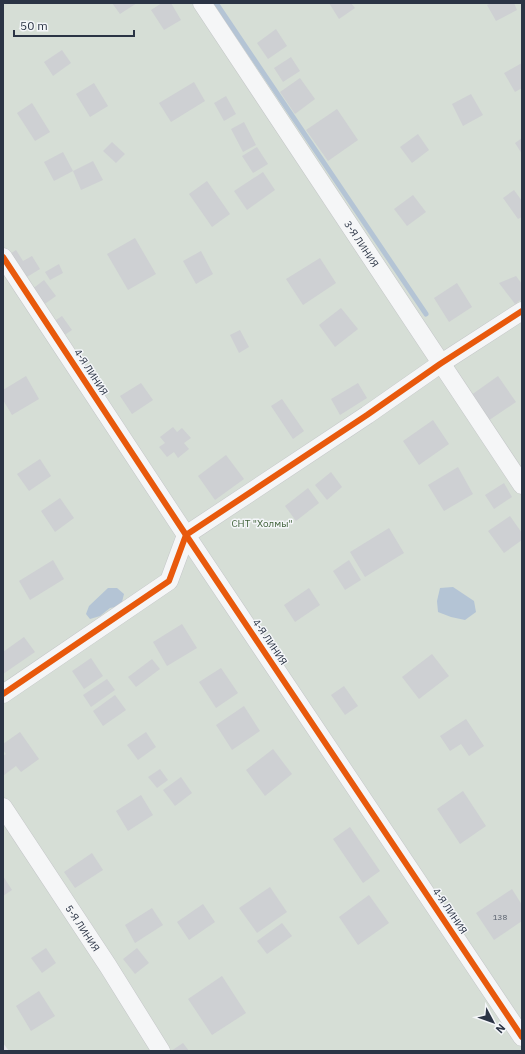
<svg xmlns="http://www.w3.org/2000/svg" width="525" height="1054" font-family="'IBM Plex Sans',sans-serif">
	<style>
		.green { fill: #d6ded6 }
		.water { fill: #b4c4d5 }
		.lines { fill: none; stroke-linecap: round; stroke-linejoin: round }
		.stream { stroke: #b4c4d5; stroke-width: 5 }
		.building { fill: #ced0d3 }
		.street-casing { stroke: #c4c6c8; stroke-width: 19 }
		.street { stroke: #f5f6f7; stroke-width: 18 }
		.cycleway-casing { stroke: #f4f6f9; stroke-width: 8 }
		.cycleway { stroke: #e8590c; stroke-width: 6 }
		.labels { text-anchor: middle; dominant-baseline: central; stroke-width: 3; stroke-linejoin: round; paint-order: stroke }
		.number-label { font-size: 8px; fill: #545c69 }
		.street-label { font-size: 10px; fill: #2b3445; stroke: #f4f6f9 }
		.park-label { font-size: 10px; fill: #3f6138; stroke: #f4f6f9 }
	</style>
	<rect width="100%" height="100%" fill="#e6e8ea"/>
	<!-- green -->
	<polygon class="green" points="3,3 522,3 522,1051 9,1051 3,1043"/>
	<!-- water -->
	<g class="water">
		<polygon points="453,587 474,601 476,612 465,620 451,617 438,612 437,601 440,588"/>
		<polygon points="108,588 117,588 124,594 122,602 115,607 110,608 100,616 90,619 86,614 89,606"/>
	</g>
	<g class="lines">
		<!-- stream -->
		<polyline class="stream" points="216,3 426,314"/>
	</g>
	<!-- building -->
	<g class="building">
		<polygon points="112,3 137,3 120,14"/>
		<polygon points="162,3 171,3 181,20 164,30 151,10"/>
		<polygon points="329,3 351,3 355,8 339,19"/>
		<polygon points="491,3 514,3 517,10 496,21 487,5"/>
		<polygon points="276,29 287,46 268,59 257,43"/>
		<polygon points="62,50 71,63 53,76 44,62"/>
		<polygon points="291,57 300,71 283,82 274,68"/>
		<polygon points="522,63 522,88 515,92 504,73"/>
		<polygon points="300,78 315,99 295,114 280,92"/>
		<polygon points="194,82 205,101 171,122 159,103"/>
		<polygon points="94,83 108,106 90,117 76,94"/>
		<polygon points="471,94 483,115 463,126 452,104"/>
		<polygon points="226,96 236,114 224,121 214,103"/>
		<polygon points="32,103 50,132 35,141 17,113"/>
		<polygon points="337,109 358,140 328,161 306,130"/>
		<polygon points="244,122 256,145 243,152 231,129"/>
		<polygon points="418,134 429,150 412,163 400,147"/>
		<polygon points="522,138 522,154 515,143"/>
		<polygon points="112,142 125,154 116,163 103,151"/>
		<polygon points="257,147 268,164 253,173 242,156"/>
		<polygon points="63,152 73,171 54,181 44,162"/>
		<polygon points="93,161 103,180 81,190 73,171"/>
		<polygon points="263,172 275,190 247,210 234,191"/>
		<polygon points="207,181 230,214 212,227 189,194"/>
		<polygon points="514,190 522,201 522,217 518,219 503,198"/>
		<polygon points="413,195 426,212 407,226 394,209"/>
		<polygon points="135,238 156,274 128,290 107,254"/>
		<polygon points="16,250 23,261 32,256 40,269 22,280 7,256"/>
		<polygon points="201,251 213,274 196,284 183,261"/>
		<polygon points="320,258 336,283 303,305 286,279"/>
		<polygon points="59,264 63,273 50,280 45,272"/>
		<polygon points="516,276 522,284 522,299 515,304 499,283"/>
		<polygon points="44,280 56,296 42,306 31,290"/>
		<polygon points="457,283 472,307 449,322 434,298"/>
		<polygon points="341,308 358,329 335,347 319,325"/>
		<polygon points="62,316 72,330 63,336 53,322"/>
		<polygon points="240,330 249,347 239,353 230,335"/>
		<polygon points="26,376 39,399 12,415 3,400 3,390"/>
		<polygon points="498,376 516,402 485,423 467,398"/>
		<polygon points="141,383 153,400 132,414 120,396"/>
		<polygon points="358,383 367,398 340,415 331,399"/>
		<polygon points="282,399 304,431 293,439 271,406"/>
		<polygon points="433,420 449,444 419,465 403,441"/>
		<polygon points="173,427 177,432 182,428 191,438 184,443 189,449 178,458 174,452 167,457 159,447 165,443 160,437"/>
		<polygon points="226,455 244,479 215,500 198,476"/>
		<polygon points="40,459 51,476 29,491 17,474"/>
		<polygon points="458,467 473,494 444,511 428,485"/>
		<polygon points="331,472 342,487 327,500 315,485"/>
		<polygon points="504,483 512,497 494,509 485,495"/>
		<polygon points="308,488 319,503 296,521 285,506"/>
		<polygon points="60,498 74,518 55,532 41,511"/>
		<polygon points="510,516 522,533 522,540 504,553 488,531"/>
		<polygon points="389,528 404,553 365,577 350,552"/>
		<polygon points="53,560 64,579 30,600 19,581"/>
		<polygon points="349,560 361,580 345,590 333,571"/>
		<polygon points="309,588 320,605 295,622 284,605"/>
		<polygon points="182,624 197,648 167,666 153,642"/>
		<polygon points="24,637 35,652 3,674 3,652"/>
		<polygon points="432,654 449,676 419,699 402,677"/>
		<polygon points="91,658 103,676 84,689 72,671"/>
		<polygon points="152,659 160,669 136,687 128,677"/>
		<polygon points="221,668 238,693 216,708 199,682"/>
		<polygon points="107,679 115,690 91,707 83,695"/>
		<polygon points="344,686 358,706 345,715 331,695"/>
		<polygon points="115,695 126,710 103,726 93,711"/>
		<polygon points="244,706 260,731 232,750 216,725"/>
		<polygon points="466,719 484,746 469,756 461,744 450,751 440,736"/>
		<polygon points="20,732 39,759 21,772 16,766 4,775 3,756 6,754 3,750 3,744"/>
		<polygon points="146,732 156,747 138,760 127,745"/>
		<polygon points="273,749 292,774 265,796 246,770"/>
		<polygon points="160,769 168,780 157,788 148,777"/>
		<polygon points="181,777 192,793 175,806 163,790"/>
		<polygon points="463,791 486,826 460,844 437,809"/>
		<polygon points="141,795 153,815 128,831 116,811"/>
		<polygon points="350,827 380,871 363,883 333,839"/>
		<polygon points="92,853 103,870 75,888 64,872"/>
		<polygon points="3,876 12,890 3,896"/>
		<polygon points="270,887 287,912 257,933 239,908"/>
		<polygon points="512,889 522,905 522,921 494,940 476,913"/>
		<polygon points="369,895 389,923 358,945 339,917"/>
		<polygon points="203,904 215,922 189,940 177,922"/>
		<polygon points="152,908 163,925 135,943 125,925"/>
		<polygon points="282,923 292,936 267,954 257,941"/>
		<polygon points="46,948 56,963 42,973 31,958"/>
		<polygon points="137,948 149,963 135,974 123,959"/>
		<polygon points="222,976 246,1013 212,1035 188,999"/>
		<polygon points="39,991 55,1016 31,1031 16,1006"/>
		<polygon points="183,1043 189,1051 171,1051"/>
	</g>
	<g class="lines">
		<defs>
			<g id="street">
				<path id="s1" d="M202 3 522 485"/>
				<polyline points="3,257 186,535 522,1037"/>
				<polyline points="3,694 169,581 186,535 367,415 440,364 522,311"/>
				<path id="s2" d="M3 807 108 966 161 1051"/>
			</g>
		</defs>
		<!-- street casing -->
		<use href="#street" class="street-casing"/>
		<!-- street -->
		<use href="#street" class="street"/>
		<defs>
			<g id="cycleway">
				<polyline points="3,257 186,535 522,1037"/>
				<polyline points="3,694 169,581 186,535 367,415 440,364 522,311"/>
			</g>
		</defs>
		<!-- cycleway casing -->
		<use href="#cycleway" class="cycleway-casing"/>
		<!-- cycleway -->
		<use href="#cycleway" class="cycleway"/>
	</g>
	<g class="labels">
		<!-- number labels -->
		<g class="number-label">
			<text x="500" y="917">138</text>
		</g>
		<!-- street labels -->
		<g class="street-label">
			<text stroke="none"><textPath href="#s1" startOffset="289">3-Я ЛИНИЯ</textPath></text>
			<text transform="translate(91 372) rotate(57)">4-Я ЛИНИЯ</text>
			<text transform="translate(270 642) rotate(56)">4-Я ЛИНИЯ</text>
			<text transform="translate(450 911) rotate(56)">4-Я ЛИНИЯ</text>
			<text stroke="none"><textPath href="#s2" startOffset="145">5-Я ЛИНИЯ</textPath></text>
		</g>
		<!-- park labels -->
		<g class="park-label">
			<text x="262" y="523">СНТ "Холмы"</text>
		</g>
	</g>
	<!-- border -->
	<rect width="525" height="1054" fill="none" stroke="#2b3445" stroke-width="8"/>
	<!-- north arrow -->
	<g transform="translate(493 1022) rotate(131)" stroke="#f4f6f9" stroke-width="3" paint-order="stroke">
	<path d="M0-3L7 15L0 10L-7 15Z" fill="#2b3445"/>
	<text y="-6" font-size="11" font-weight="bold" text-anchor="middle" fill="#2b3445">N</text>
	</g>
	<!-- scale -->
	<path d="M14 30v6h120v-6" fill="none" stroke="#2b3445" stroke-width="2"/>
	<text x="20" y="30" font-size="12" fill="#2b3445" stroke="#f4f6f9" stroke-width="3" paint-order="stroke">50 m</text>
</svg>
